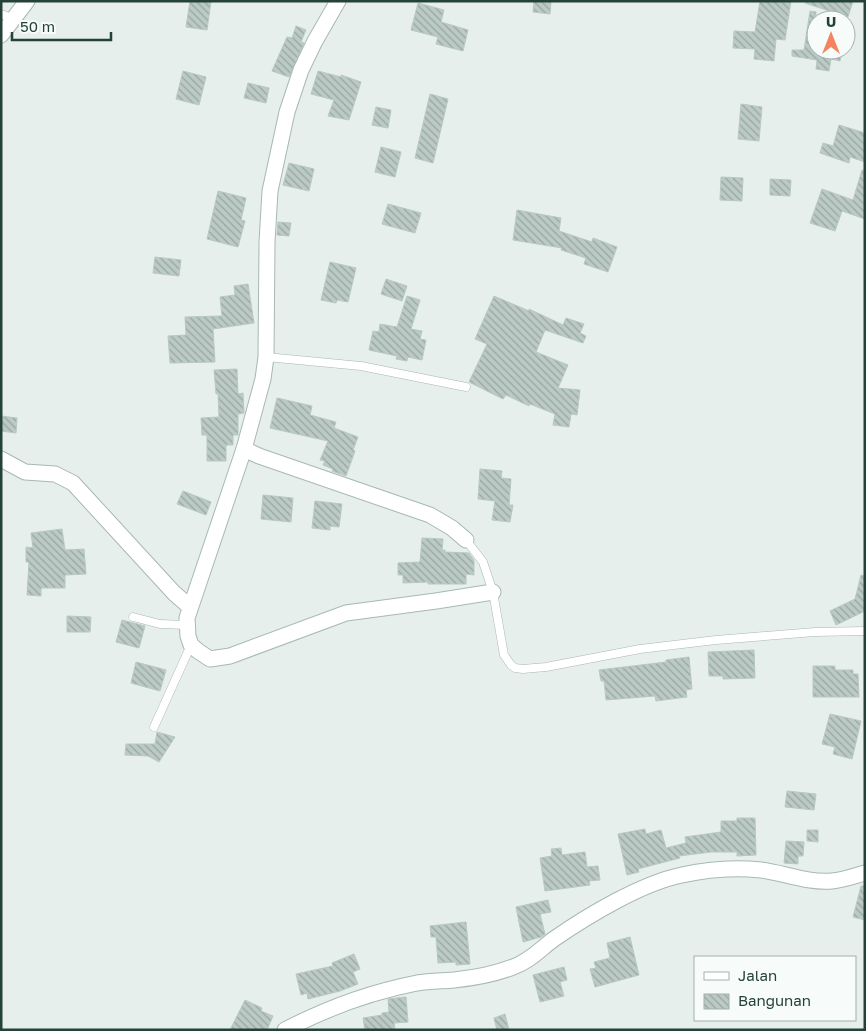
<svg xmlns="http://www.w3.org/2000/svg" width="866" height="1031" font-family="'Golos Text',sans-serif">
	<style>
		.building { fill: url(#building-back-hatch); stroke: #b8c9c2 }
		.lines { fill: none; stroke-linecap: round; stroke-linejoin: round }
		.service-casing { stroke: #a8b8b2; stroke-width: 9 }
		.minor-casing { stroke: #a8b8b2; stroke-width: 17 }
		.tertiary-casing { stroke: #a8b8b2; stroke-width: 17 }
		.service { stroke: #fff; stroke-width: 8 }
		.minor { stroke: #fff; stroke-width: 15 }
		.tertiary { stroke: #fff; stroke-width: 15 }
	</style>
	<defs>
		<pattern id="building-back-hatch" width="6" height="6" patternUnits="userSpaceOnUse" patternTransform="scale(1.25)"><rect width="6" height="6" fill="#bbcac4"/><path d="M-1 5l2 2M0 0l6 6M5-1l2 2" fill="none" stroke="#98a6a0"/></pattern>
	</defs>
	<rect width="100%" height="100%" fill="#e6efeb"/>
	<!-- building -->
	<g class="building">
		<polygon points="190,1 211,1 207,30 186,27"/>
		<polygon points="534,1 551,1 550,14 533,12"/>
		<polygon points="760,1 791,1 785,40 776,39 774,61 754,59 755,49 733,48 734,31 755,32"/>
		<polygon points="806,1 853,1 848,17 805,3"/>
		<polygon points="418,3 444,10 441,22 468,30 463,51 436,44 438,37 411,30"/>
		<polygon points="810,11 816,12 816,50 842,50 840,61 831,59 829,71 816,69 817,60 792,56 792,50 804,50"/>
		<polygon points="296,26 306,30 301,42 304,43 289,77 272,71 287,37 292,38"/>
		<polygon points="183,71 206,77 199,105 176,99"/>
		<polygon points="318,71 341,77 341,75 361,82 349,120 328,116 334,100 311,94"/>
		<polygon points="248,83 269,88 266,103 244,98"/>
		<polygon points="430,94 448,99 433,163 415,158"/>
		<polygon points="741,104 762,107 759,141 738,139"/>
		<polygon points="376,107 391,110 388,128 372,125"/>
		<polygon points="839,125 865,133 865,162 850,157 849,163 820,153 823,143 833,146"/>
		<polygon points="381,147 401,152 395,177 375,172"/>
		<polygon points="289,163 314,169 309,191 283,185"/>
		<polygon points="862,170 865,170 865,219 842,211 835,231 810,223 822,189 853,200"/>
		<polygon points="721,177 743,178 742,201 720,200"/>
		<polygon points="770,179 791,180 790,196 770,195"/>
		<polygon points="218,191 246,198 241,220 245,221 238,247 207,239"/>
		<polygon points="388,204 421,213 415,233 382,224"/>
		<polygon points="517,210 561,218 559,231 592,242 593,238 617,247 608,272 584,264 586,258 561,250 562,248 513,240"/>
		<polygon points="278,222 291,223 289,236 277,235"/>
		<polygon points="155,257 181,260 179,276 153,273"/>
		<polygon points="330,262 356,268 348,302 337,300 336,303 321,300"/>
		<polygon points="386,279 407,286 402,301 381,294"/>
		<polygon points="248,284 254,323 213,329 215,362 170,363 168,336 186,335 185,317 222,316 220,297 235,295 234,286"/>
		<polygon points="407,296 420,300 411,329 422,331 420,339 426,340 422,360 408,357 407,361 396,359 397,356 369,350 373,331 379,332 380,324 397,327"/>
		<polygon points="494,296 529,311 529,309 563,325 566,318 584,324 580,333 586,336 583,343 545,330 536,352 568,365 558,388 580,390 577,415 571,414 569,427 553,425 555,414 530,404 529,406 506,395 503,399 469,382 487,344 475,339"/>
		<polygon points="237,369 238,394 243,393 244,413 238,414 238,435 233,435 233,445 226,445 226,461 207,461 207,435 202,435 201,418 219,417 218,393 216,394 214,370"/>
		<polygon points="277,398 312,406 310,415 336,422 334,428 358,437 353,450 355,451 346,476 332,471 333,469 323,465 325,461 320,460 328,441 270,428"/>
		<polygon points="1,416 17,418 16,433 1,431"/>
		<polygon points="480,469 502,471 501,478 511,479 509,505 513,505 510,522 492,520 495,501 478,499"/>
		<polygon points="183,491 211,502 206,515 177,504"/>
		<polygon points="263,495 293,498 291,522 261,519"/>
		<polygon points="315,501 342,504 339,527 330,526 330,530 312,528"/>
		<polygon points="62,529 65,550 84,549 86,574 65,575 65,588 41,588 41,596 27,595 29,562 26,562 26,547 33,548 31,533"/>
		<polygon points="422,538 443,539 442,550 445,550 445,552 469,553 474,560 474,575 466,574 466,584 428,584 428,582 403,583 403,575 398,575 398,563 420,562"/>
		<polygon points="861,575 865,576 865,611 836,625 830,611 855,599"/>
		<polygon points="67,616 91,617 90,632 67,632"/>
		<polygon points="122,620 145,626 139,648 116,642"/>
		<polygon points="754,650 755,678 723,679 723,676 709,676 708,652"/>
		<polygon points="689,657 692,689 686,690 687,697 656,701 655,696 606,700 604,681 601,681 599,670 666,662 666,660"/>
		<polygon points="136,662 166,670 160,691 131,683"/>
		<polygon points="813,666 835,666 835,670 853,670 853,674 858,674 859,697 813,697"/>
		<polygon points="830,714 861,721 852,759 833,754 835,747 822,744"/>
		<polygon points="157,732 175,737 159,762 148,756 125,755 126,744 155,744"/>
		<polygon points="787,791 816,794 814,810 785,807"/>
		<polygon points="737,818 755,818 756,855 737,856 737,852 711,852 679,856 680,858 638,869 639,872 627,875 618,834 645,829 646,834 661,830 666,848 686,843 685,837 721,832 721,821 737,821"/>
		<polygon points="807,830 818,830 818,842 807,841"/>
		<polygon points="786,841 804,842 803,856 798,856 798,864 784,863"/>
		<polygon points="561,848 562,855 585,852 587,867 598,866 600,880 589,881 590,885 545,891 540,858 552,856 551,849"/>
		<polygon points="861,886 865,886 865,920 853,917"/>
		<polygon points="548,900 551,912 540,914 545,934 541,937 523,942 516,907"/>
		<polygon points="466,922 470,964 456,965 456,962 438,963 436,937 431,937 430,926"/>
		<polygon points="630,937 639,975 595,987 590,969 596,968 594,962 610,958 607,943"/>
		<polygon points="354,954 360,969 353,972 358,984 340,991 308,999 307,993 301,995 296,974 333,966 332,963"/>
		<polygon points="564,967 567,980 560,982 564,996 540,1002 533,975"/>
		<polygon points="406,997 408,1022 394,1023 395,1030 365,1030 363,1018 382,1015 382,1013 389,1012 388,999"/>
		<polygon points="245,1000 262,1008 261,1011 273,1016 267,1030 230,1030"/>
		<polygon points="505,1014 509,1030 497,1030 494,1018"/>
	</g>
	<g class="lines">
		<defs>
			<g id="service">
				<polyline points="1,14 14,19"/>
				<polyline points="266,357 361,366 466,387"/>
				<polyline points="466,540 483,562 493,592 504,655 511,665 515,668 523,669 546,667 640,649 716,640 815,632 865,631"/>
				<polyline points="133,617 160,624 187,625"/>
				<polyline points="154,727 191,645"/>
			</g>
			<g id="minor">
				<polyline points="338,1 315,41 301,70 287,112 270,191 267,242 266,357 263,379 244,449 187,618 188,636 191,645 198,651 210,659 230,656 346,613 436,601 493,592"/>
				<polyline points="244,449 259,456 430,515 452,528 466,540"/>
				<polyline points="1,459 25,472 55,474 73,483 174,593 190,607"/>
				<path d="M285 1030C327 1008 371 992 417 983 429 981 442 981 454 980 474 978 495 974 513 967 530 961 540 949 554 939 587 916 642 883 682 875 708 869 734 867 761 870 784 873 807 883 832 881 843 880 854 876 865 873"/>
			</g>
			<polyline id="tertiary" points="1,35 27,1"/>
		</defs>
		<!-- service casing -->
		<use href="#service" class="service-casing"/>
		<!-- minor casing -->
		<use href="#minor" class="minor-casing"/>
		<!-- tertiary casing -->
		<use href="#tertiary" class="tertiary-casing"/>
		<!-- service -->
		<use href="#service" class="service"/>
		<!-- minor -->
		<use href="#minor" class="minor"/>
		<!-- tertiary -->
		<use href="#tertiary" class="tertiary"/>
	</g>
	<!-- border -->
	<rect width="866" height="1031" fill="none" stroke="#24423a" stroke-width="5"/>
	<!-- legend -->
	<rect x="694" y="956" width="162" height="65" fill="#f7fbf9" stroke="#a3b1ad"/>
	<rect x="704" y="972" width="25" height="8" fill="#ffffff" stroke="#a3b1ad"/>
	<text x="738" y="981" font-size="15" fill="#24423a">Jalan</text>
	<rect x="704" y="994" width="25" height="15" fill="url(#building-back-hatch)" stroke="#a3b1ad"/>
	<text x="738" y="1006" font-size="15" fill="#24423a">Bangunan</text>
	<!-- north arrow -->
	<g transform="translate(831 35)"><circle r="24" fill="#f7fbf9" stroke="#a3b1ad"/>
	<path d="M0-4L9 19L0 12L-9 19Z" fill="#f4845f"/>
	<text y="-8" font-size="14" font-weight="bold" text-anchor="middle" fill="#24423a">U</text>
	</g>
	<!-- scale -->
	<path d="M12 32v8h99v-8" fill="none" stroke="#24423a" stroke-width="2.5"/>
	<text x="20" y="32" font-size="15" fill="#24423a" stroke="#f7fbf9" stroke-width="4" paint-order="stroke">50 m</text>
</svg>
